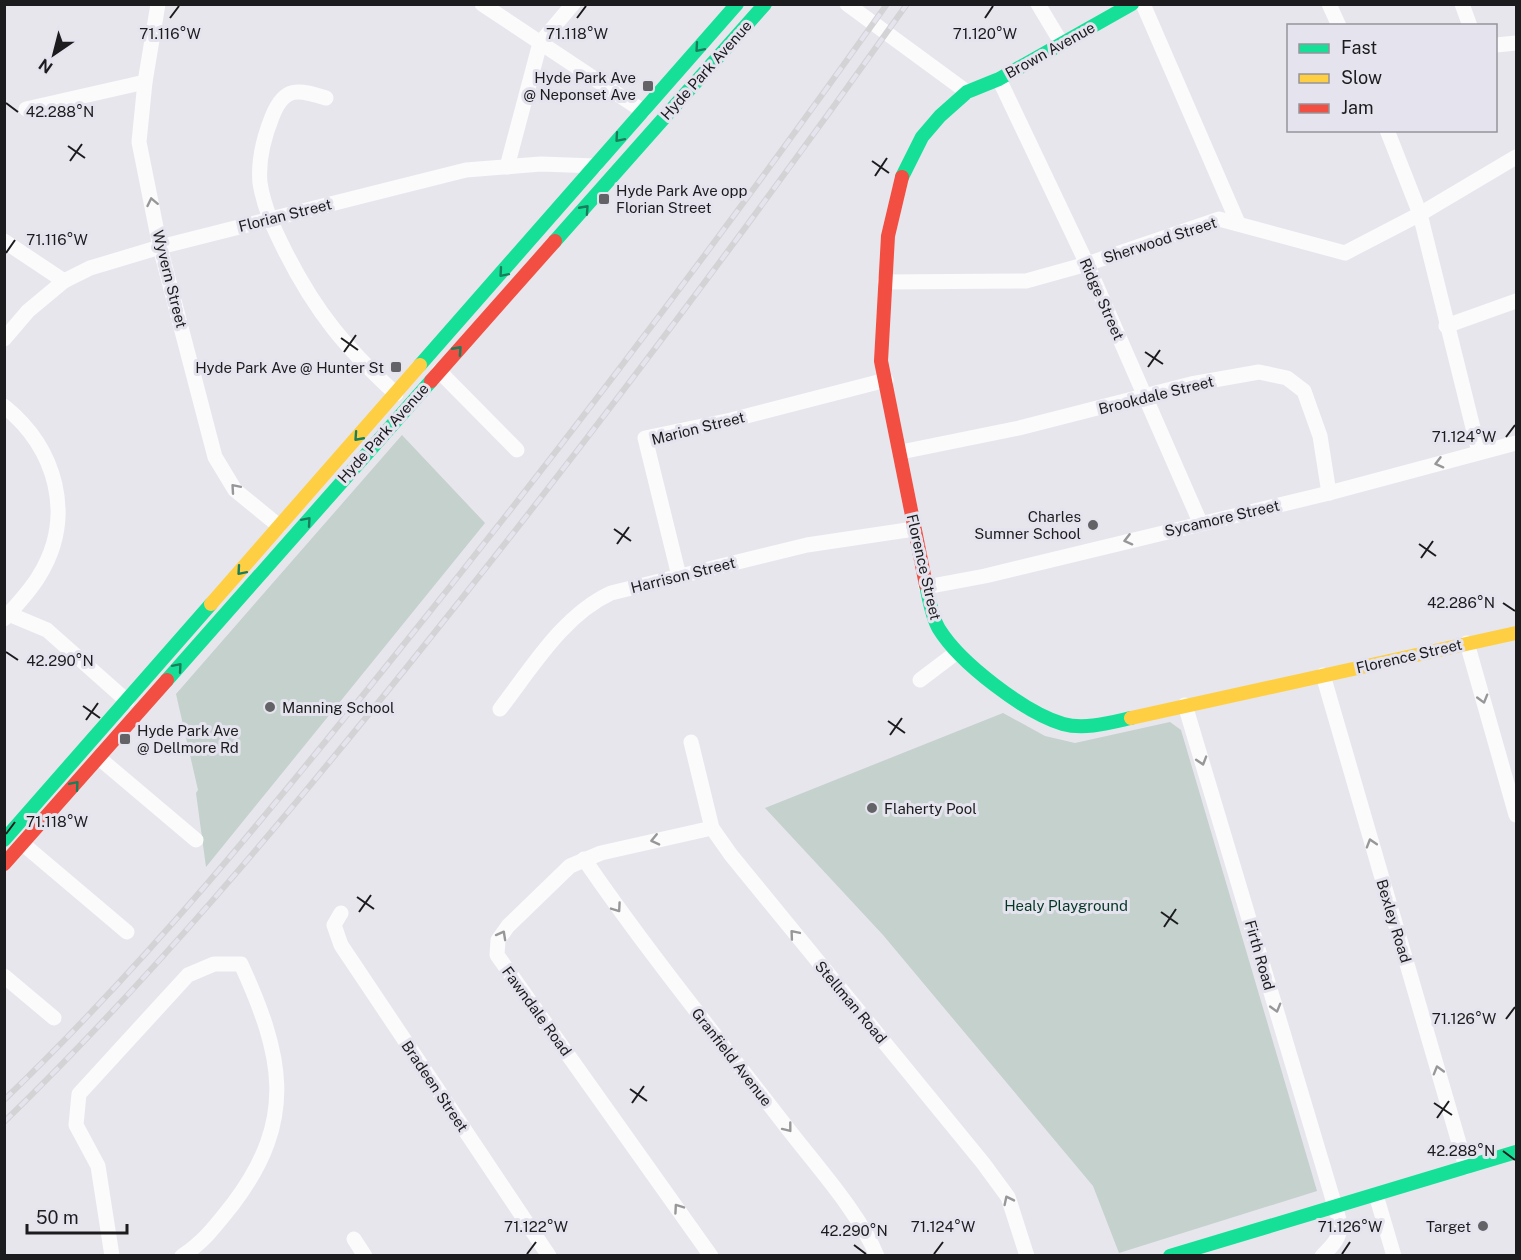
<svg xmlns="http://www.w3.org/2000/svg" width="1521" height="1260" font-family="'Public Sans',sans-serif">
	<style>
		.green { fill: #c4d1cd }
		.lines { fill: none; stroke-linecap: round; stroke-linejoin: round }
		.street { stroke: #fbfbfc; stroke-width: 15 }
		.fast { stroke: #16e098; stroke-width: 14 }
		.slow { stroke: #ffcf43; stroke-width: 14 }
		.jam { stroke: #f24e42; stroke-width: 14 }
		.rail-casing { stroke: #d3d2d4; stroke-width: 6 }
		.rail { stroke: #e5e4ee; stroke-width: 4; stroke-dasharray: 11; stroke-linecap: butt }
		.oneway { stroke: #197e5c }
		.oneway2 { stroke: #979799 }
		.ticks { fill: none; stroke: #1c1c1f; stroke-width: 2 }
		.poi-dot { fill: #636367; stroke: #e5e4ee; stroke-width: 2 }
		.labels { text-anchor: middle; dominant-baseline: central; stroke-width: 6; stroke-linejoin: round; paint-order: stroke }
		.street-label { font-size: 15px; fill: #1c1c1f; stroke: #e5e4ee }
		.poi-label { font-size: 15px; fill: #1c1c1f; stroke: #e5e4ee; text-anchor: end }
		.park-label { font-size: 15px; fill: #043624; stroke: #e5e4ee }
		.ticks-label { font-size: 15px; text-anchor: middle; fill: #1c1c1f; stroke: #e5e4ee; stroke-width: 6; stroke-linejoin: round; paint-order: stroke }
	</style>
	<rect width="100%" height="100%" fill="#e7e6ec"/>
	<!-- green -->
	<g class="green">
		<polygon points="402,435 485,523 206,867 196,793 198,790 176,694"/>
		<polygon points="1003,713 1045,736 1075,743 1170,722 1181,730 1317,1191 1119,1253 1093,1186 883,935 765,808"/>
	</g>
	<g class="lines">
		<!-- street -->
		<g class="street">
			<polyline points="158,4 145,82 139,142 160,247 215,457 235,490 279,526"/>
			<polyline points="482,4 643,111"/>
			<polyline points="847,4 967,92"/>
			<polyline points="1038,4 1062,44"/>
			<polyline points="1143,4 1238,223"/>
			<polyline points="1329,4 1339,26"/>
			<polyline points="1462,4 1470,26"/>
			<polyline points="1496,45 1516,43"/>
			<polyline points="999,79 1087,264 1200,522"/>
			<path d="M326 98C298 89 284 86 272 117 264 137 258 162 260 183 264 208 274 229 285 251 316 313 346 348 396 394"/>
			<polyline points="26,109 145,82"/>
			<polyline points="1387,130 1420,214 1479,452"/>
			<polyline points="507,167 540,43 573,4"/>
			<polyline points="4,241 64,281"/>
			<polyline points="885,282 1026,281 1087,264 1219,219 1345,253 1420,214 1516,157"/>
			<polyline points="1446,326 1516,301"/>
			<polyline points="4,339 28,311 64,281 90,268 160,247 466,170 541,164 595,166"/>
			<polyline points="439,371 517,450"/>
			<path d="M4 406C56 448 76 516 39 576 30 591 16 606 4 619"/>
			<polyline points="901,452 1019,428 1191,384 1259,372 1287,378 1304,391 1320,436 1329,493"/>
			<polyline points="679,576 645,438 731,420 886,380"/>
			<polyline points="926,587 985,576 1329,493 1516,443"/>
			<polyline points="4,612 47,630 127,701"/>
			<polyline points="1467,643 1516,815"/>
			<polyline points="1323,675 1466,1167"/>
			<polyline points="920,680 957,652"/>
			<path d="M1185 705 1340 1223C1341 1238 1332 1246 1322 1256"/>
			<path d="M500 709C531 669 563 615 611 593L807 545 914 529"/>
			<polyline points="691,742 712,828 731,855 983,1163 1008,1197 1027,1256"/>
			<polyline points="99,758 196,840"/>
			<polyline points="23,844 127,932"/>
			<path d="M584 859C647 951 717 1037 785 1125 814 1163 859 1212 877 1256"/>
			<polyline points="341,913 334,925 341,945 549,1256"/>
			<polyline points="4,976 54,1018"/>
			<polyline points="1376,1195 1394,1256"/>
			<polyline points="354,1239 365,1256"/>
			<path d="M112 1256 98 1166 76 1125 79 1094 188 975 214 964H241C282 1054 298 1118 233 1204 217 1224 204 1242 182 1256"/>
			<polyline points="711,1256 497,955 498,940 508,926 570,866 601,853 712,828"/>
		</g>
		<!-- fast -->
		<g class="fast">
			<polyline points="902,177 922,137 940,116 967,92 999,79 1132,4"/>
			<polyline points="555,241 765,4"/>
			<polyline points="420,365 737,4"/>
			<path d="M926 585C929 599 932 618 939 629 960 663 1024 712 1063 724 1084 730 1109 723 1131 718"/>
			<polyline points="167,680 431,381"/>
			<polyline points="4,840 211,604"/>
			<polyline points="1170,1256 1516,1152"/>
		</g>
		<!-- slow -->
		<g class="slow">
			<polyline points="211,604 420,365"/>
			<polyline points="1131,718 1516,633"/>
		</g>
		<!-- jam -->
		<g class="jam">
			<polyline points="902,177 888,236 881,361 926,585"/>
			<polyline points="431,381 555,241"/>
			<polyline points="4,864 167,680"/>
		</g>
		<defs>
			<g id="rail">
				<path d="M4 1100C146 964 270 811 392 659 564 446 728 228 887 4"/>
				<path d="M4 1122C151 979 282 822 411 662 583 448 748 228 907 4"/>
			</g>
		</defs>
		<!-- rail casing -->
		<use href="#rail" class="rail-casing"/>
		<!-- rail -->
		<use href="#rail" class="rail"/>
	</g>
	<!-- one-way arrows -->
	<defs><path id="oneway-chevron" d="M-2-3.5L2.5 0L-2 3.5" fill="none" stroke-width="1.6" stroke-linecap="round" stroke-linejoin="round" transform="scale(1.5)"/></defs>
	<g class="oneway">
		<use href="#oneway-chevron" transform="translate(699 48) rotate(131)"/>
		<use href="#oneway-chevron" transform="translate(619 138) rotate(131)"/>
		<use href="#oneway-chevron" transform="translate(585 209) rotate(-48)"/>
		<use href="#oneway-chevron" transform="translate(503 273) rotate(131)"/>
		<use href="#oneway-chevron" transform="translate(458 350) rotate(-48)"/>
		<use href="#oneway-chevron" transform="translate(358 437) rotate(132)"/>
		<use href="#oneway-chevron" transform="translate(307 521) rotate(-49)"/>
		<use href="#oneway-chevron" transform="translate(241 571) rotate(131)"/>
		<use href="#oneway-chevron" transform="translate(178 667) rotate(-49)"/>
		<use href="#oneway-chevron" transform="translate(75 785) rotate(-49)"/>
	</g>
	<g class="oneway2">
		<use href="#oneway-chevron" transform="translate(152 202) rotate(-102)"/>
		<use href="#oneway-chevron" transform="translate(1439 463) rotate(165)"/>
		<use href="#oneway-chevron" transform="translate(235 488) rotate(-131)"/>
		<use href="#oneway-chevron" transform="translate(1128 540) rotate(166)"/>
		<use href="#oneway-chevron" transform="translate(1483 699) rotate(74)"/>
		<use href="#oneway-chevron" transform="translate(1202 761) rotate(73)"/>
		<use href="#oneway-chevron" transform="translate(655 840) rotate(167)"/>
		<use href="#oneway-chevron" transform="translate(1371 843) rotate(-107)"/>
		<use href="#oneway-chevron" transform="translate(617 908) rotate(55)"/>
		<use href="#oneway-chevron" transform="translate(794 934) rotate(-130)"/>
		<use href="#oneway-chevron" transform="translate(502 935) rotate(-61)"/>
		<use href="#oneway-chevron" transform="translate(1276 1008) rotate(74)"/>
		<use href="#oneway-chevron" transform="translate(1438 1070) rotate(-106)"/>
		<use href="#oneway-chevron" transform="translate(788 1128) rotate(52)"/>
		<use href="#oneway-chevron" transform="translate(1008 1200) rotate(-116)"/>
		<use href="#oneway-chevron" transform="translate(678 1208) rotate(-125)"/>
	</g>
	<!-- ticks -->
	<path class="ticks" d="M170 18 179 6M577 18 586 6M985 18 993 6M6 103 18 112M68 146 85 158M70 161 82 144M872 161 889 173M875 176 887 158M6 253 15 240M341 338 358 350M344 352 356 335M1145 352 1163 364M1148 367 1160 350M1506 437 1515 425M614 529 631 541M617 544 629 527M1419 544 1436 556M1421 558 1433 541M1503 603 1515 611M6 652 18 660M83 706 100 718M86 720 98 703M888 721 905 733M890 735 902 718M6 834 15 822M357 897 374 909M359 912 371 895M1161 912 1178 924M1164 927 1176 909M1506 1019 1515 1007M630 1089 647 1101M632 1103 644 1086M1434 1103 1452 1115M1437 1118 1449 1101M1503 1151 1515 1160M854 1245 866 1254M527 1254 536 1242M934 1254 943 1242M1342 1254 1350 1242"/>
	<!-- markers -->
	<g class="poi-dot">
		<rect x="642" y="80" width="12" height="12" rx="3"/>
		<rect x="598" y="193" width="12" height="12" rx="3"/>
		<rect x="390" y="361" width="12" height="12" rx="3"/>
		<circle cx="1093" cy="525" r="6"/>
		<circle cx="270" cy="707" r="6"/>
		<rect x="119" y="733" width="12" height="12" rx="3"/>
		<circle cx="872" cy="808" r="6"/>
		<circle cx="1483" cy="1226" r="6"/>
	</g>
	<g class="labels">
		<!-- street labels -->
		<g class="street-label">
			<text transform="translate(1050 50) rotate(-29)">Brown Avenue</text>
			<text transform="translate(706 70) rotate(-48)">Hyde Park Avenue</text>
			<text transform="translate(285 215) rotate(-14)">Florian Street</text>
			<text transform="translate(1160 240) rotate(-18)">Sherwood Street</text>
			<text transform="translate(170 279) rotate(76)">Wyvern Street</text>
			<text transform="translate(1102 299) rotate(66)">Ridge Street</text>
			<text transform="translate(1156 395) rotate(-14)">Brookdale Street</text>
			<text transform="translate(698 428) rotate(-14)">Marion Street</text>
			<text transform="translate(383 433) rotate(-48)">Hyde Park Avenue</text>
			<text transform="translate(1222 518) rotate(-13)">Sycamore Street</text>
			<text transform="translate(924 567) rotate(77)">Florence Street</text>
			<text transform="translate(683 575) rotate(-14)">Harrison Street</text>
			<text transform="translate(1409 656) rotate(-13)">Florence Street</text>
			<text transform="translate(1394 921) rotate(73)">Bexley Road</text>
			<text transform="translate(1260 955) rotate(74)">Firth Road</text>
			<text transform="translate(851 1002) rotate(50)">Stellman Road</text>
			<text transform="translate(537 1011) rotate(54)">Fawndale Road</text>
			<text transform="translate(732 1057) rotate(52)">Granfield Avenue</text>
			<text transform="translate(435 1086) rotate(56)">Bradeen Street</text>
		</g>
		<!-- poi labels -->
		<g class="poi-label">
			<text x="636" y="77">Hyde Park Ave<tspan x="636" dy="17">@ Neponset Ave</tspan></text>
			<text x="616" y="190" text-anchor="start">Hyde Park Ave opp<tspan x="616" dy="17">Florian Street</tspan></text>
			<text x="384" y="367">Hyde Park Ave @ Hunter St</text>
			<text x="1081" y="516">Charles<tspan x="1081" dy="17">Sumner School</tspan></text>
			<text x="282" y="707" text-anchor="start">Manning School</text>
			<text x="137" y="730" text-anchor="start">Hyde Park Ave<tspan x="137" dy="17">@ Dellmore Rd</tspan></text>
			<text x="884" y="808" text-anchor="start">Flaherty Pool</text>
			<text x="1471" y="1226">Target</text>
		</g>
		<!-- park labels -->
		<g class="park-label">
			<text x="1066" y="905">Healy Playground</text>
		</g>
	</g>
	<g class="ticks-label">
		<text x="170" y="39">71.116°W</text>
		<text x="577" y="39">71.118°W</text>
		<text x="985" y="39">71.120°W</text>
		<text x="60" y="117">42.288°N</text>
		<text x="57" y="245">71.116°W</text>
		<text x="1464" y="442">71.124°W</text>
		<text x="1461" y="608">42.286°N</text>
		<text x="60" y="666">42.290°N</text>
		<text x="57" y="827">71.118°W</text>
		<text x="1464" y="1024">71.126°W</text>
		<text x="1461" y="1156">42.288°N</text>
		<text x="536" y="1232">71.122°W</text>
		<text x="943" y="1232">71.124°W</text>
		<text x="1350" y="1232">71.126°W</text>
		<text x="854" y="1236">42.290°N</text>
	</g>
	<!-- border -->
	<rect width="1521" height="1260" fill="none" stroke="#1c1c1f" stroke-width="12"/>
	<!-- legend -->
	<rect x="1287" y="24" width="210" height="108" fill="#e5e4ee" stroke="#95949b" stroke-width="1.5"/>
	<rect x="1299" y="44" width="30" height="9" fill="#16e098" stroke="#95949b" stroke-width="1.5"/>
	<text x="1341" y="54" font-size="18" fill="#1c1c1f">Fast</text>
	<rect x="1299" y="74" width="30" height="9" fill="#ffcf43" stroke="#95949b" stroke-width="1.5"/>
	<text x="1341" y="84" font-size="18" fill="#1c1c1f">Slow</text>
	<rect x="1299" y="104" width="30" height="9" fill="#f24e42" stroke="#95949b" stroke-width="1.5"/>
	<text x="1341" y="114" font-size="18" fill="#1c1c1f">Jam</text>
	<!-- north arrow -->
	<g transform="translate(54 54) rotate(215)" stroke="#e5e4ee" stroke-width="4.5" paint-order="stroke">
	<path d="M0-4.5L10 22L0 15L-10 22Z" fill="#1c1c1f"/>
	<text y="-9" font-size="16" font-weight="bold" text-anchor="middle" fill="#1c1c1f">N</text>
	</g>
	<!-- scale -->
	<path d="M27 1224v9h100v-9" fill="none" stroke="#1c1c1f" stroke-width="3"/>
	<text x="36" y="1224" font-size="18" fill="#1c1c1f" stroke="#e5e4ee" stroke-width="4.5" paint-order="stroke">50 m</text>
</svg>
